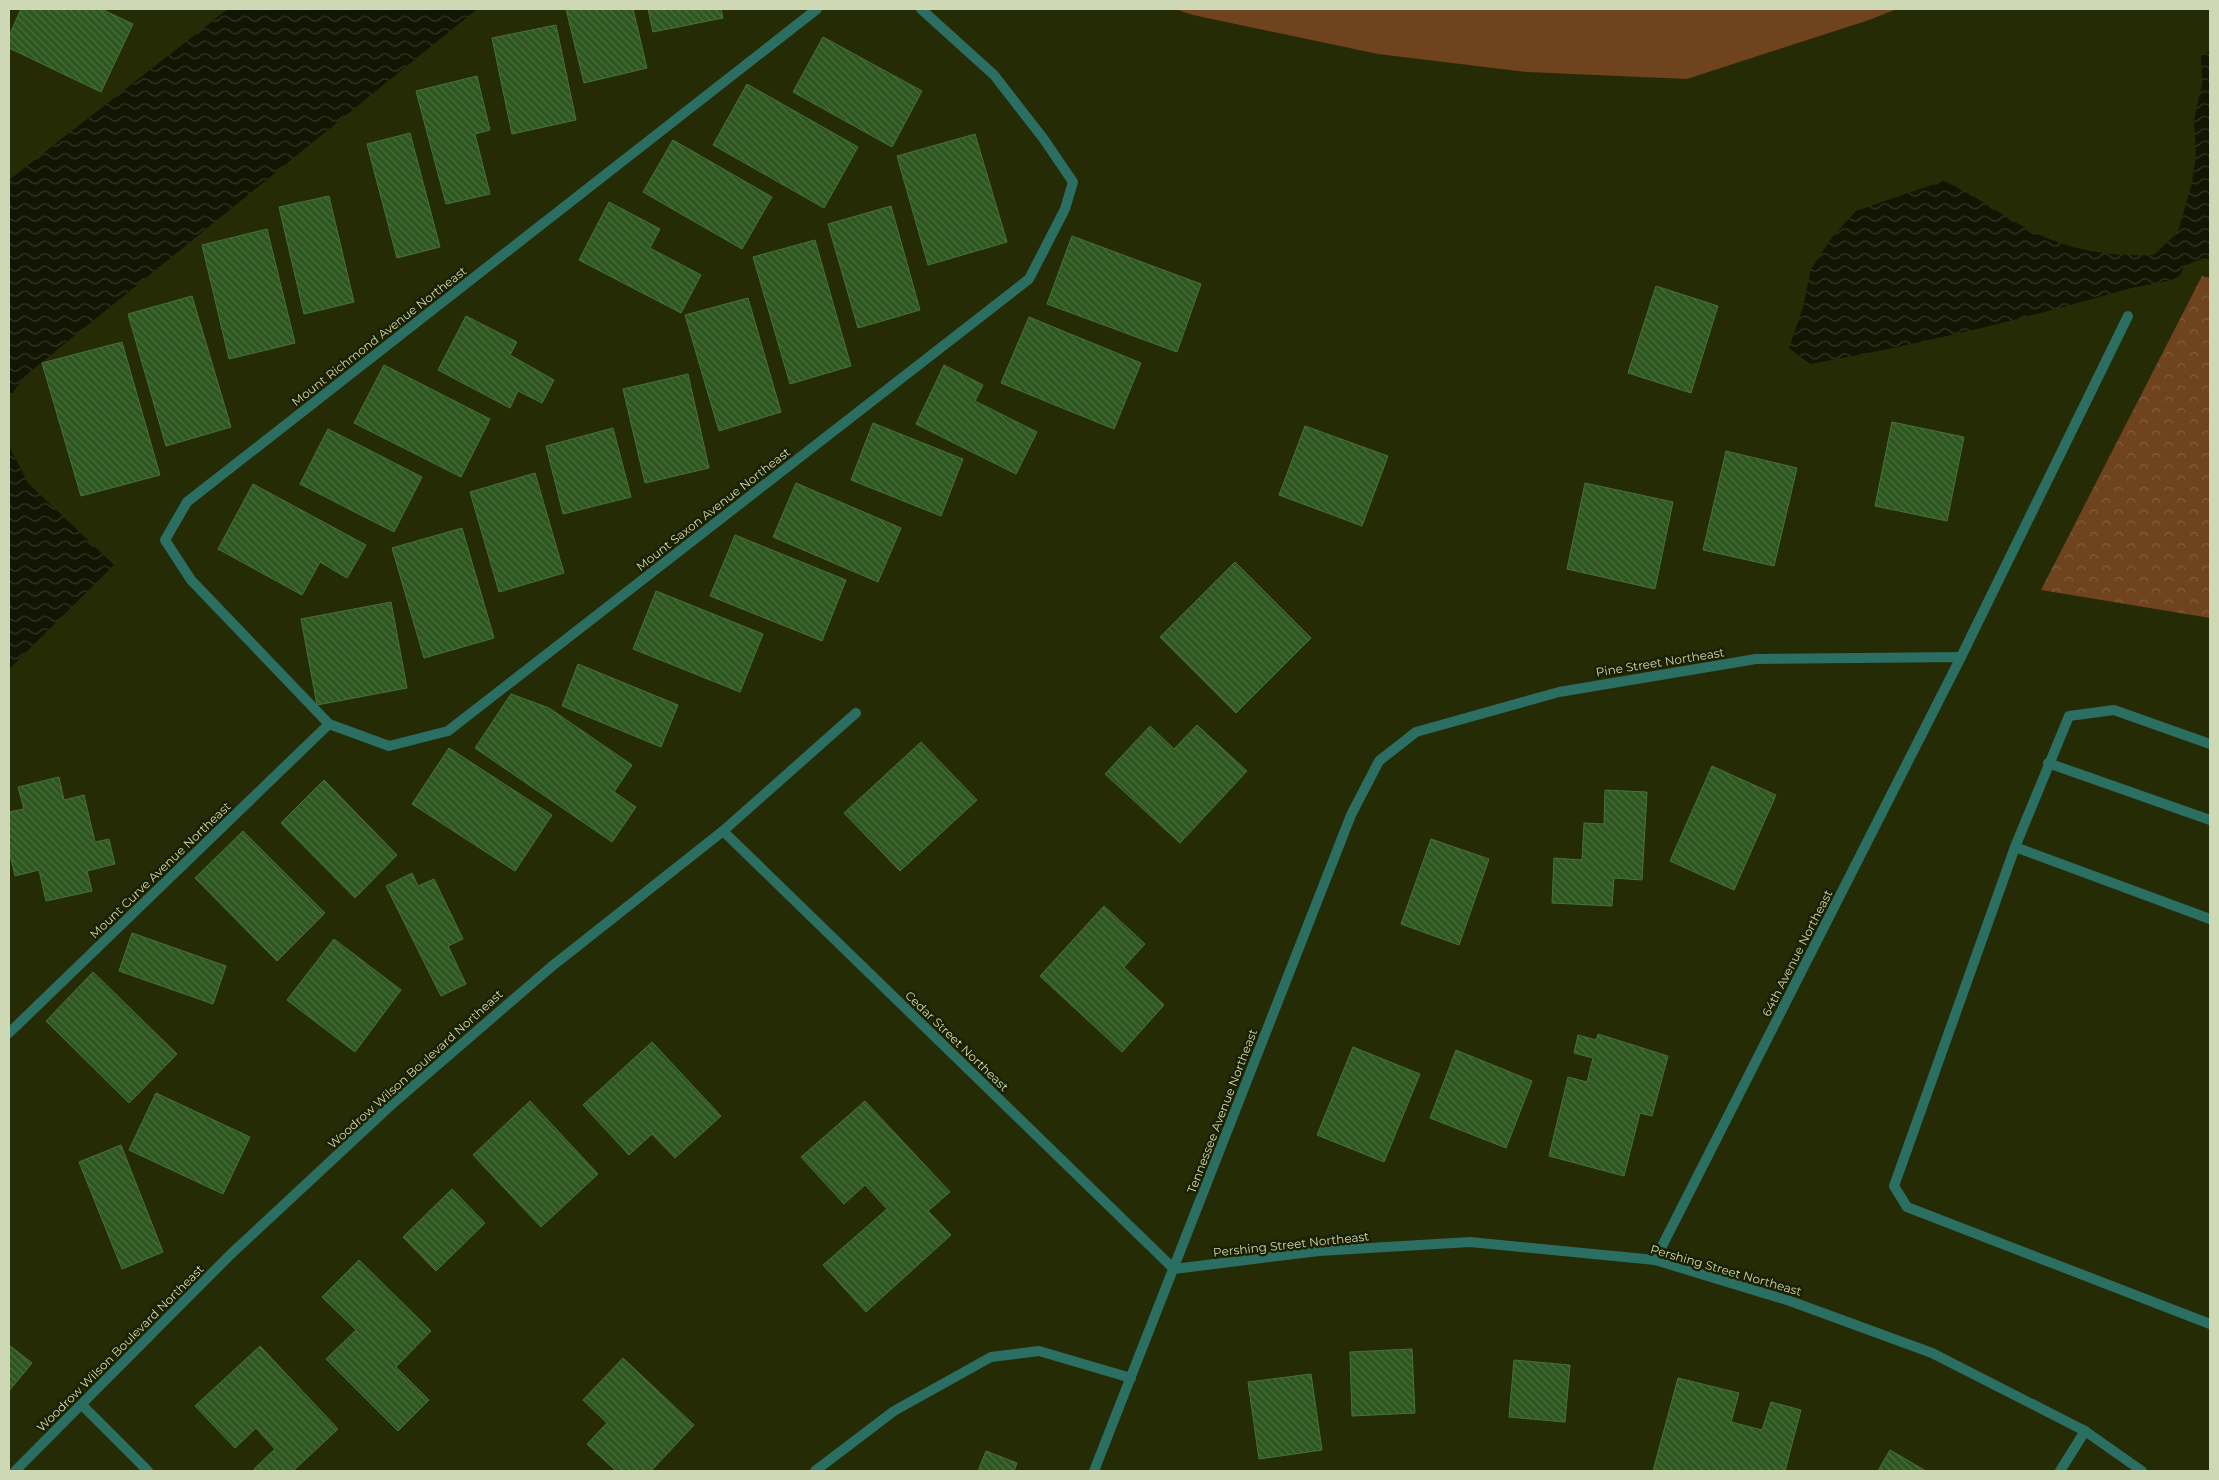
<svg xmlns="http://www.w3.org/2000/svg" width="2219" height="1480" font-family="Montserrat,sans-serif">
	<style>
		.grass { fill: #6e431d }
		.forest { fill: url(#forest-crowns) }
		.water { fill: url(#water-waves) }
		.building { fill: url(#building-back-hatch); stroke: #47713a }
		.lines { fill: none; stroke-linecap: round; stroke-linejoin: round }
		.service { stroke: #2b6e62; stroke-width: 10 }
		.minor { stroke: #2b6e62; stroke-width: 10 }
		.labels { text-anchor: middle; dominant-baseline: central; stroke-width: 5; stroke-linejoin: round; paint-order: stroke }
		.street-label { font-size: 12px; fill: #cfd8b5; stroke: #1b2100 }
	</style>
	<defs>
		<pattern id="forest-crowns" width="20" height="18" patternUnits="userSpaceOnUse" patternTransform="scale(1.25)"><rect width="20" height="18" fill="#6e431d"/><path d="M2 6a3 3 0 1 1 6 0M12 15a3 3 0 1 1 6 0" fill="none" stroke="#825d3c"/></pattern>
		<pattern id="water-waves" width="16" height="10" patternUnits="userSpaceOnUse" patternTransform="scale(1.25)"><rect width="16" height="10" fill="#111502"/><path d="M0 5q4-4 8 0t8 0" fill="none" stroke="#333625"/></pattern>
		<pattern id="building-back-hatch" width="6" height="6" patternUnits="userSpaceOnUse" patternTransform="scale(1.25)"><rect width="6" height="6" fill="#2d571f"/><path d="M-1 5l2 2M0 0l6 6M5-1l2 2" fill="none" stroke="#4a6e3d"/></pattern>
	</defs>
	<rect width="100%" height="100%" fill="#252b05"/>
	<!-- grass -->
	<polygon class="grass" points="1175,9 1897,9 1869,20 1687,79 1527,72 1378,54 1193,15"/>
	<!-- forest -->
	<polygon class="forest" points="2202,276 2210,278 2210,618 2041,590"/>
	<!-- water -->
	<g class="water">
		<polygon points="228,9 477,9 25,376 9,398 9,180"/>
		<path d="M2210 51V259L2203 258 2184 266C2183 269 2181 274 2179 276 2169 283 2143 285 2131 288 2025 319 1918 345 1810 364L1789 348 1803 307 1811 269 1833 236 1856 211 1943 181C1972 193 1997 212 2024 227 2065 250 2108 257 2154 255L2178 232 2192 183 2196 155 2194 120 2202 84 2201 56Z"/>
		<polygon points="9,446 28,483 114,565 9,669"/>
	</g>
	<!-- building -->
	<g class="building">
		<polygon points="21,9 101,9 133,24 101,92 9,48 9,36"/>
		<polygon points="566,9 633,9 647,68 584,83"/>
		<polygon points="648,9 721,9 723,18 653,32"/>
		<polygon points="556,25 576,120 512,134 492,38"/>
		<polygon points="823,37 922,91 892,147 793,92"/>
		<polygon points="477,76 490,130 475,134 490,194 446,204 416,91"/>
		<polygon points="747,84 858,147 824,208 713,145"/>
		<polygon points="410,133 440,247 397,258 367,144"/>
		<polygon points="975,134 1007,242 928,265 897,156"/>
		<polygon points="673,140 772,197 742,249 643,192"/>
		<polygon points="329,196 354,302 304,314 279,207"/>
		<polygon points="609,202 660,229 650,248 701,275 681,313 579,260"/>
		<polygon points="891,206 920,310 858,328 828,224"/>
		<polygon points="267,229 295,343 229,359 202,245"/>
		<polygon points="1072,236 1201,284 1177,352 1047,304"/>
		<polygon points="815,240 851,366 790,384 753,257"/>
		<polygon points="1656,286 1718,306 1691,393 1628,373"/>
		<polygon points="192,296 231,427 166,446 128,314"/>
		<polygon points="748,298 781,412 719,431 685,315"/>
		<polygon points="466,316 517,342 510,355 554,380 542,403 518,391 510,408 438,370"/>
		<polygon points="1029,317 1141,363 1114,429 1001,383"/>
		<polygon points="122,342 160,475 81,496 42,363"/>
		<polygon points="384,365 490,419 461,477 354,423"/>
		<polygon points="944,365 983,385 975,401 1037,432 1016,474 916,424"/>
		<polygon points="688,374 709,468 645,483 623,389"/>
		<polygon points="1892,422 1964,437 1947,521 1875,506"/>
		<polygon points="873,423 963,459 941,516 851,480"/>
		<polygon points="1305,426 1388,456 1362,526 1279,495"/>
		<polygon points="613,428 631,497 563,514 546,446"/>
		<polygon points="328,429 422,477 394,532 300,484"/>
		<polygon points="1726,451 1797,468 1774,566 1703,550"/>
		<polygon points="535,473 564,573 499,592 470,492"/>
		<polygon points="796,483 901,528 878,582 773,537"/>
		<polygon points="1585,483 1673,502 1655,589 1567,569"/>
		<polygon points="253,484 366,545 347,578 320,562 302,595 218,549"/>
		<polygon points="462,528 494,638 424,658 392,548"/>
		<polygon points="735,535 846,580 822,641 710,596"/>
		<polygon points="1235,562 1311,638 1236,713 1160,637"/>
		<polygon points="656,591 763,634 740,692 633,649"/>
		<polygon points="391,602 407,688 317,705 301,619"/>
		<polygon points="578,664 678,705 661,747 562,706"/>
		<polygon points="511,694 549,708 632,765 614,792 636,807 612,842 475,748"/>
		<polygon points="1197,725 1247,771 1180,843 1105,774 1150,726 1174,749"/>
		<polygon points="921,742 977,800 900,871 844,813"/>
		<polygon points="449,748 552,815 515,871 412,804"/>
		<polygon points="1712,766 1776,795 1734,890 1670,861"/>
		<polygon points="59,777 64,800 84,795 95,842 109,839 115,864 87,871 92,891 46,901 39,870 15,876 9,850 9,812 24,809 18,787"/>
		<polygon points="324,780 397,855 355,898 281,823"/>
		<polygon points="1605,790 1647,792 1642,880 1614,878 1612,906 1552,903 1554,858 1582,860 1584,823 1604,824"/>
		<polygon points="243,831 325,913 277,961 195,878"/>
		<polygon points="1431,839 1489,859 1459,945 1401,924"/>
		<polygon points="412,873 418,886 434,879 463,939 448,946 466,984 441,996 386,886"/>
		<polygon points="1104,906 1145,944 1124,967 1164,1005 1122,1052 1040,976"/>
		<polygon points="132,933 226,966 213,1004 119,971"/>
		<polygon points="334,939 401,990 355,1052 287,1000"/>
		<polygon points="93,972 177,1054 129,1103 46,1021"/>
		<polygon points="1598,1034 1668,1056 1652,1116 1640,1113 1624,1176 1549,1156 1568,1077 1587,1082 1593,1058 1574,1053 1578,1035 1596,1040"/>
		<polygon points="652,1042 721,1116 675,1158 652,1134 629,1155 583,1105"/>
		<polygon points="1353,1047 1420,1074 1384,1162 1317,1135"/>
		<polygon points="1456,1050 1532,1081 1506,1148 1430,1118"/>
		<polygon points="156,1093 250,1137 223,1194 129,1150"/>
		<polygon points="530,1101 598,1174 541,1227 473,1155"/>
		<polygon points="865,1101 950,1192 928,1211 951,1235 866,1312 823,1265 887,1209 865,1185 844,1204 801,1157"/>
		<polygon points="121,1145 163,1252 122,1269 79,1162"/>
		<polygon points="452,1189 485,1223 436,1271 403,1237"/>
		<polygon points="359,1260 431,1331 396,1367 429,1400 398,1431 326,1359 356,1330 322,1297"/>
		<polygon points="9,1345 32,1363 9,1391"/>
		<polygon points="260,1346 338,1429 293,1471 256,1471 254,1469 275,1449 256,1428 235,1448 195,1406"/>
		<polygon points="1412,1349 1415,1413 1352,1416 1350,1352"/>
		<polygon points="623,1358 694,1425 651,1471 616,1471 587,1444 607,1423 583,1400"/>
		<polygon points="1514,1360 1570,1365 1565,1422 1509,1417"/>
		<polygon points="1311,1374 1322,1450 1259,1459 1248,1382"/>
		<polygon points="1678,1378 1739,1393 1731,1422 1762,1430 1771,1402 1801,1410 1785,1471 1653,1471"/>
		<polygon points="1890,1450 1926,1471 1878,1471"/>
		<polygon points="986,1451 1017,1463 1014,1471 978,1471"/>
	</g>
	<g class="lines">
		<!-- service -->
		<g class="service">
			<polyline points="1961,657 2128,316"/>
			<polyline points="2048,763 2210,820"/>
			<polyline points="2015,847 2069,716 2114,710 2210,744"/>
			<polyline points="2210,919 2015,847 1894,1186 1907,1207 2210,1324"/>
		</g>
		<!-- minor -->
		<g class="minor">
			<polyline points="817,9 187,502 165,540 191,580 329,724 389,746 448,731 1029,279 1065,209 1073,182 1043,138 994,75 921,9"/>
			<polyline points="723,831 1174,1269 1319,1251 1470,1242 1655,1260 1790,1301 1932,1353 2085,1431 2142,1471"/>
			<polyline points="9,1033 329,724"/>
			<polyline points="82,1405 148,1471"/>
			<polyline points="15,1471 230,1255 390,1106 551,967 723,831 856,713"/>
			<polyline points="815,1471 894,1411 991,1357 1039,1351 1131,1378"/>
			<polyline points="1094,1471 1351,815 1379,761 1416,732 1559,692 1756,659 1961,657 1655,1260"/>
			<polyline points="2060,1471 2085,1431"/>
		</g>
	</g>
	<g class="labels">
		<!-- street labels -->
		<g class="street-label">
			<text transform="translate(379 336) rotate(-38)">Mount Richmond Avenue Northeast</text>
			<text transform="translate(713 509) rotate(-38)">Mount Saxon Avenue Northeast</text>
			<text transform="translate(1660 662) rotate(-9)">Pine Street Northeast</text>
			<text transform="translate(160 870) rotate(-44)">Mount Curve Avenue Northeast</text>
			<text transform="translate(1797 953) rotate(-63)">64th Avenue Northeast</text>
			<text transform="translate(957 1041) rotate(44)">Cedar Street Northeast</text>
			<text transform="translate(415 1069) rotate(-42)">Woodrow Wilson Boulevard Northeast</text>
			<text transform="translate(1222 1111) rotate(-69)">Tennessee Avenue Northeast</text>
			<text transform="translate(1291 1244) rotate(-6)">Pershing Street Northeast</text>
			<text transform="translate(1726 1270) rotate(16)">Pershing Street Northeast</text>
			<text transform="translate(120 1348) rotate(-45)">Woodrow Wilson Boulevard Northeast</text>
		</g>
	</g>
	<!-- border -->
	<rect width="2219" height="1480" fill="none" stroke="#cfd8b5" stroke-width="20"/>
</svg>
